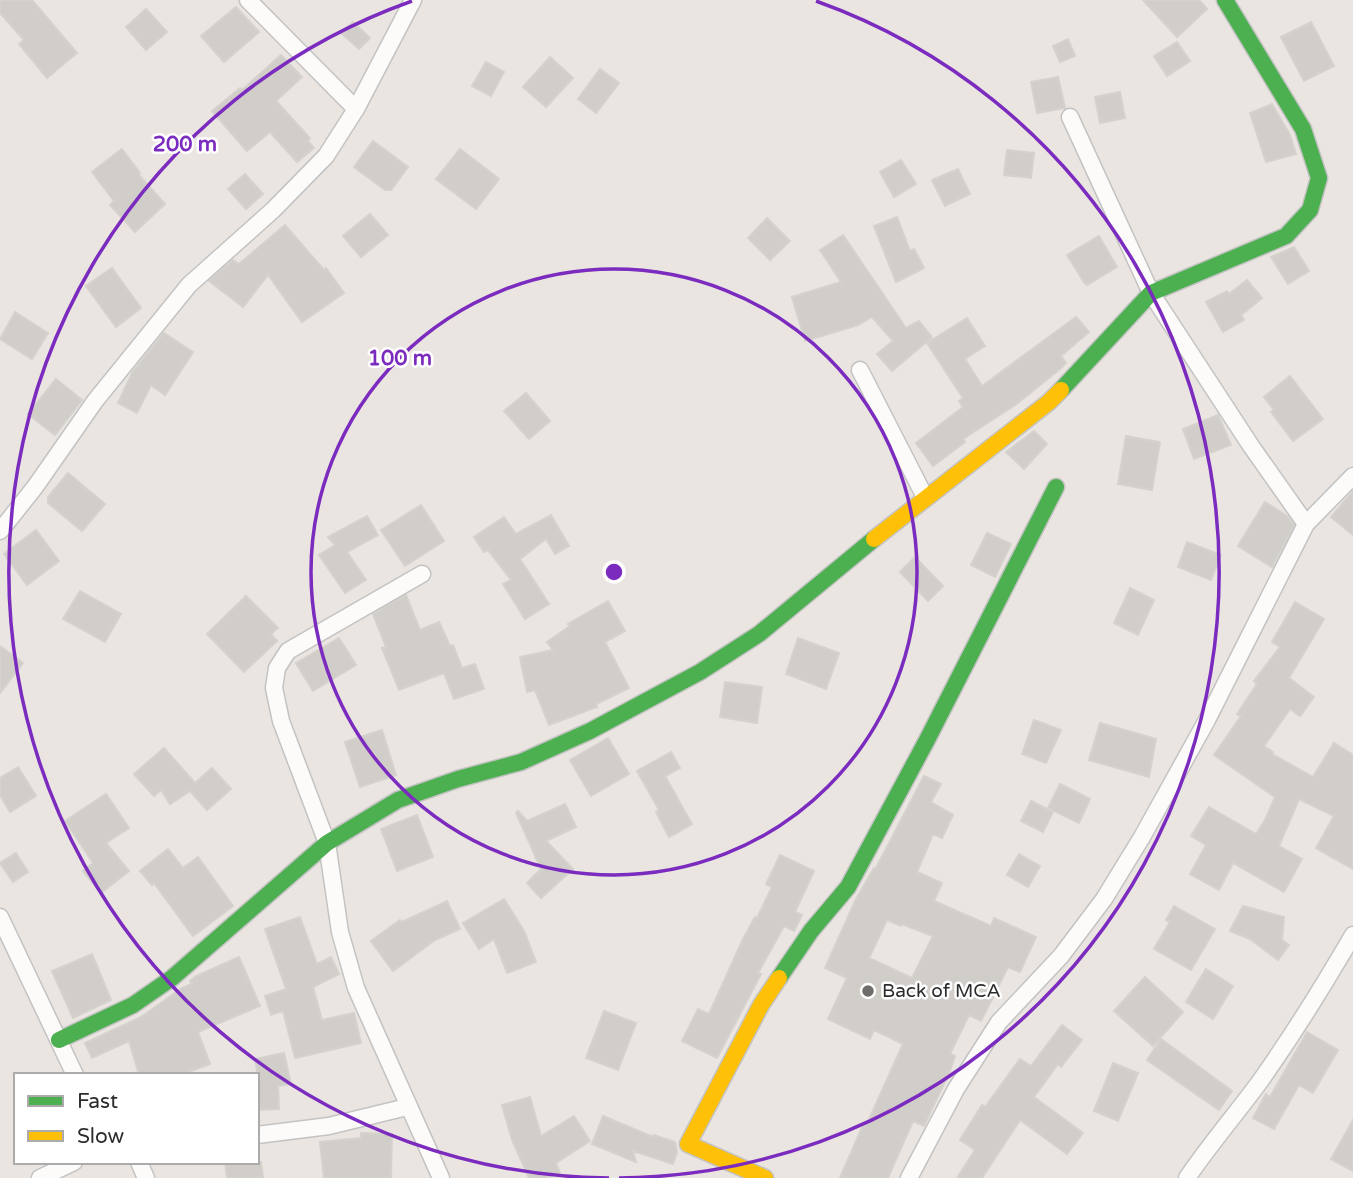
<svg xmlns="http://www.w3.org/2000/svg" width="1353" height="1178" font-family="'Varela Round',sans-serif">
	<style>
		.building { fill: #d1ceca; stroke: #d5d1cd; stroke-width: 2; fill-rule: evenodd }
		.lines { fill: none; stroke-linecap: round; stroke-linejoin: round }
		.street-casing { stroke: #c3c3c3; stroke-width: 19 }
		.fast-casing { stroke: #c3c3c3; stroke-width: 19 }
		.slow-casing { stroke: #c3c3c3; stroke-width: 19 }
		.street { stroke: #fcfbfa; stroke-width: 16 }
		.fast { stroke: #4caf50; stroke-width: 16 }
		.slow { stroke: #ffc107; stroke-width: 16 }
		.ring { fill: none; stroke: #7b2cbf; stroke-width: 3.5 }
		.poi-dot { fill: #6e6d6b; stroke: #fff; stroke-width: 2.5 }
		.labels { text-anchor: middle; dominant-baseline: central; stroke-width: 5; stroke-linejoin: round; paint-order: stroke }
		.poi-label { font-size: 19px; fill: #2c2c2c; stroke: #fff; text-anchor: start }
		.centre { fill: #7b2cbf; stroke: #fff; stroke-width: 3.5 }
		.ring-label { font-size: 21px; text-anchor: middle; font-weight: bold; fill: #7b2cbf; stroke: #fff; stroke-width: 5; stroke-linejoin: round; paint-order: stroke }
	</style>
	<rect width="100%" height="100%" fill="#eae5e1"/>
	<!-- building -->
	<g class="building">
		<polygon points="0,0 32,0 77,53 47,78 19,44 24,40 0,13"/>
		<polygon points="1143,0 1199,0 1207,9 1177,37"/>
		<polygon points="236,7 259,32 224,62 201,36"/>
		<polygon points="146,9 167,32 146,50 126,27"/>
		<polygon points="353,22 370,38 359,49 342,34"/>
		<polygon points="1311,22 1334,66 1304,81 1281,37"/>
		<polygon points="1068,39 1075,56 1060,62 1053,46"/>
		<polygon points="1177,42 1190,61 1167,76 1154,56"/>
		<polygon points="281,55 302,77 276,101 310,138 308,141 314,148 297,162 270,132 247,151 212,111 240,88 242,90"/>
		<polygon points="550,57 573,78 546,107 523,87"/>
		<polygon points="486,62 504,72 491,96 472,86"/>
		<polygon points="600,69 619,83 596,113 578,99"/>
		<polygon points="1058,77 1065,108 1037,113 1031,82"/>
		<polygon points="1120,92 1125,118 1100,123 1095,97"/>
		<polygon points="1272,104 1290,135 1296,154 1266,162 1250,113"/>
		<polygon points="373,141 408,167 391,190 385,190 354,167"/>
		<polygon points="122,149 140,173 138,174 165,204 135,232 110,205 114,201 92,172"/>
		<polygon points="460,149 499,179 476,209 436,179"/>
		<polygon points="1007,150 1034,153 1031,178 1004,175"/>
		<polygon points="901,160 916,184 894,197 880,172"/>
		<polygon points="958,169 970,194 945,206 932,180"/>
		<polygon points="245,174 263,194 246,209 228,189"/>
		<polygon points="370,214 388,235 361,257 343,236"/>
		<polygon points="897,217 910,251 914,249 924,268 896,282 874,226"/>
		<polygon points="767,218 790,241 770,260 748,238"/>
		<polygon points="285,225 324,270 326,268 344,293 302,322 268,275 243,307 209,281 233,260 239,264"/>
		<polygon points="843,235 906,328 919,321 932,337 892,371 877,354 893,341 872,317 858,325 805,341 792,297 841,282 820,250"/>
		<polygon points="1099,236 1117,267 1087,285 1084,282 1067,255"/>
		<polygon points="1294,247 1309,271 1288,284 1271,257"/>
		<polygon points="112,268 141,308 116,327 86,286"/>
		<polygon points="1247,280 1262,298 1241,315 1244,320 1223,332 1206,302 1227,291 1229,294"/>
		<polygon points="15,312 48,333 32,359 0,339"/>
		<polygon points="1076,317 1089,332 1061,356 1066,363 1060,369 1018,403 963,439 965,442 933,466 916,443 963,407 959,401 963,398 927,343 967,318 985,346 965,359 982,386"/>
		<polygon points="164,333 193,352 165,395 151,385 137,413 118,403 132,373"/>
		<polygon points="1290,376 1323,419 1293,441 1271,412 1274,410 1264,397"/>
		<polygon points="56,379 82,400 55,435 28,414"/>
		<polygon points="526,393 550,421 529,439 504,411"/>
		<polygon points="1218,415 1231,445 1194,459 1183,429"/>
		<polygon points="1034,431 1047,444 1024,469 1006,452"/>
		<polygon points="1126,436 1160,442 1152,490 1118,484"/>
		<polygon points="68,473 105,504 82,531 48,503 48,497"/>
		<polygon points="1353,491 1353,535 1331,517"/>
		<polygon points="1265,502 1287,516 1294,525 1272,567 1238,546"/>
		<polygon points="421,505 444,541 405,566 381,530"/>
		<polygon points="551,515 569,546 555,554 546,539 520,559 549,604 525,619 503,584 511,580 488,550 484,552 474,537 504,517 516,534"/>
		<polygon points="367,516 378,535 347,552 366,580 345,593 319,555 335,545 328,537"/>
		<polygon points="36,530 59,561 27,585 4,554"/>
		<polygon points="987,533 1011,544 995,577 971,565"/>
		<polygon points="1187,542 1221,555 1211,580 1178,567"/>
		<polygon points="915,557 943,586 928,601 900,572"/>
		<polygon points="1130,588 1154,600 1138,635 1114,623"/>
		<polygon points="80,591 121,614 105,642 63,619"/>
		<polygon points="406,595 420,630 439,622 450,646 453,645 462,668 475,664 484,689 454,699 444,673 399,690 382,648 386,647 373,614"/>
		<polygon points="246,596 278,628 271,634 277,641 244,672 207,634"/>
		<polygon points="608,601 625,631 605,642 629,688 596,704 597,707 549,725 535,690 527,692 520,657 553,650 547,642 570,626 568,624"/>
		<polygon points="1295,602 1324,619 1289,678 1314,697 1300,716 1290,709 1264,746 1273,752 1272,754 1313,777 1334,743 1353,755 1353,869 1316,848 1334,816 1299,799 1279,846 1302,859 1284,892 1233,863 1219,890 1190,874 1206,845 1191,836 1209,807 1256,834 1265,820 1275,797 1214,755 1241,716 1237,714 1257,684 1254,681 1280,647 1272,642"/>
		<polygon points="339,638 356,665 313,691 296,663"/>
		<polygon points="798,638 839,653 826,689 786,674"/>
		<polygon points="0,646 23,663 0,693"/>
		<polygon points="725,682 762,687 757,723 720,717"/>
		<polygon points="1034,720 1061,730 1046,763 1022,754"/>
		<polygon points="1100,723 1156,739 1149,777 1089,760"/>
		<polygon points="382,730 396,775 360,787 345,742"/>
		<polygon points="608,738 629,774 591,796 570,760"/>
		<polygon points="164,748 195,783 212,768 231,789 207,810 190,791 170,804 161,790 154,796 134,774"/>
		<polygon points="671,752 680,768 665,776 692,824 669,837 656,812 659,810 637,771"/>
		<polygon points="18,767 36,796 10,812 0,795 0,778"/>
		<path d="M924 776 941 784 931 802 953 815 942 838 933 834 917 872 942 883 934 901 991 926 994 918 1036 937 1020 972 1008 967 981 1021 969 1015 950 1054 955 1056 950 1071 924 1126 913 1121 888 1178H840L863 1125 866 1126 903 1044 874 1030 870 1039 828 1019 847 978 825 968 856 899 874 868H876ZM887 920 901 926 902 924 933 936 912 978 869 958Z"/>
		<polygon points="1060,784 1090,799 1079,823 1048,808"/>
		<polygon points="106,794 129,828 106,843 129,871 101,893 83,871 93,863 65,821"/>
		<polygon points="1031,801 1053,812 1043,832 1021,821"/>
		<polygon points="565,804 576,827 546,841 573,869 541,898 527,883 541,869 516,813 518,811 527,821"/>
		<polygon points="417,815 433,857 397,871 381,829"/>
		<polygon points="168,849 183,868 198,857 233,906 193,936 154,883 152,885 140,871"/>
		<polygon points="16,853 28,872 13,882 0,863"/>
		<polygon points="1019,854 1040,866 1028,887 1007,875"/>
		<polygon points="780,855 814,871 795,912 802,915 794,931 784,926 758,973 761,974 717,1058 682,1041 698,1009 709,1014 743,939 755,917 757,918 772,887 766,884"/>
		<polygon points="504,899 524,931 536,962 507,973 494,939 479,949 463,923"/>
		<polygon points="447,901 460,929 435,940 393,971 371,941 400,920 402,922"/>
		<polygon points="1174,906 1215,929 1191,970 1154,949 1170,922 1166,920"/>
		<polygon points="1243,906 1284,917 1282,940 1289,945 1278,960 1250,939 1230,931"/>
		<polygon points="300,917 317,964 331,957 339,974 313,987 322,1020 354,1013 361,1043 295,1058 283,1011 271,1015 265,996 286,989 265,929"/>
		<polygon points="92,954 111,1000 73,1018 52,971"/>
		<polygon points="239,957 260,1006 198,1032 210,1064 181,1075 139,1075 129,1041 92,1058 85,1043 141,1017 182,988 192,984 190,981 196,976"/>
		<polygon points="1206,969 1233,986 1213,1019 1186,1002"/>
		<polygon points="1145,977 1183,1012 1153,1046 1114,1011"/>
		<polygon points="604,1011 636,1023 618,1070 586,1058"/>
		<polygon points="1062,1025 1082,1040 1061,1067 1058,1064 1034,1097 1083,1133 1067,1154 1020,1120 982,1178 957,1178 975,1150 960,1140 982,1105 985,1107 1020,1059 1031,1066"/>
		<polygon points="1307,1032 1338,1050 1313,1093 1299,1085 1274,1129 1253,1118 1266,1094 1270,1097"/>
		<polygon points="1161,1039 1232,1091 1219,1110 1147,1060"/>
		<polygon points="284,1053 291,1084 278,1086 279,1109 257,1110 257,1071 255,1059"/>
		<polygon points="1113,1063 1138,1073 1118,1121 1094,1111"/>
		<polygon points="530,1097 541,1136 574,1116 590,1141 556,1163 560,1173 547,1178 529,1178 512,1140 502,1105"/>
		<polygon points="603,1116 653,1137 654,1135 675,1142 677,1152 673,1164 633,1151 636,1162 592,1144"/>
		<polygon points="1353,1120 1353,1171 1331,1159"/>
		<polygon points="361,1133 392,1134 391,1178 324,1178 320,1142 361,1138"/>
		<polygon points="225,1162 261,1162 263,1178 227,1178"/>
	</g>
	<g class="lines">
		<defs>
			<g id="street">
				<polyline points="248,0 356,109"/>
				<polyline points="1070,117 1151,293 1251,446 1306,524"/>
				<polyline points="860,370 925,497"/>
				<polyline points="0,531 35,487 95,401 189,285 273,210 326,156 356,109 413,0"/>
				<polyline points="422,574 288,651 277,668 274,688 281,721 327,843 340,932 356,988 441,1178"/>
				<polyline points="0,917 75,1075"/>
				<polyline points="257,1135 329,1126 407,1107"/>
				<polyline points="139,1162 146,1178"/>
				<polyline points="40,1178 74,1162"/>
				<polyline points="909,1178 956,1089 999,1022 1061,956 1104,899 1142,837 1207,720 1306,524 1353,476"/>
				<path d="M1187 1178C1210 1144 1237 1113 1261 1080 1294 1033 1324 985 1353 935"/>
			</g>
			<g id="fast">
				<polyline points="1061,390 1151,293 1286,236 1310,210 1319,178 1303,129 1225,0"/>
				<polyline points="779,978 811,931 848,887 927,740 1056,487"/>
				<polyline points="59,1040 133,1005 172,978 327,843 398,800 458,779 521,762 590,731 700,672 759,634 874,539"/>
			</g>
			<g id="slow">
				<polyline points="874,539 1049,402 1061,390"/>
				<polyline points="765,1178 688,1144 761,1005 779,978"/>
			</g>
		</defs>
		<!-- street casing -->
		<use href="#street" class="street-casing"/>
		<!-- fast casing -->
		<use href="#fast" class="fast-casing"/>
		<!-- slow casing -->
		<use href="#slow" class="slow-casing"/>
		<!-- street -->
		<use href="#street" class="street"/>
		<!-- fast -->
		<use href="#fast" class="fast"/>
		<!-- slow -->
		<use href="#slow" class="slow"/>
	</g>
	<!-- distance rings -->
	<g class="ring">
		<circle cx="614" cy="572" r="303"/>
		<path d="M609 1178A606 606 0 0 1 412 1M816 1A606 606 0 0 1 619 1178"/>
	</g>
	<!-- markers -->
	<circle class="poi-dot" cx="868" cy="991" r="7"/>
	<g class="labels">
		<!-- poi labels -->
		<g class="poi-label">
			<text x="882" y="991">Back of MCA</text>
		</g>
	</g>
	<circle cx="614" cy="572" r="10" class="centre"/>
	<g class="ring-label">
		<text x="185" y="151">200 m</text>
		<text x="400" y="365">100 m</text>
	</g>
	<!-- legend -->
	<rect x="14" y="1073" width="245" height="91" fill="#ffffff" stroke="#ababab" stroke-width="2"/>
	<rect x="28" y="1096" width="35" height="10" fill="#4caf50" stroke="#ababab" stroke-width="2"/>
	<text x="77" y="1108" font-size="21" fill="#2c2c2c">Fast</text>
	<rect x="28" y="1131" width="35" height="10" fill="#ffc107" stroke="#ababab" stroke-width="2"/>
	<text x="77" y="1143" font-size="21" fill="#2c2c2c">Slow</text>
</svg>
